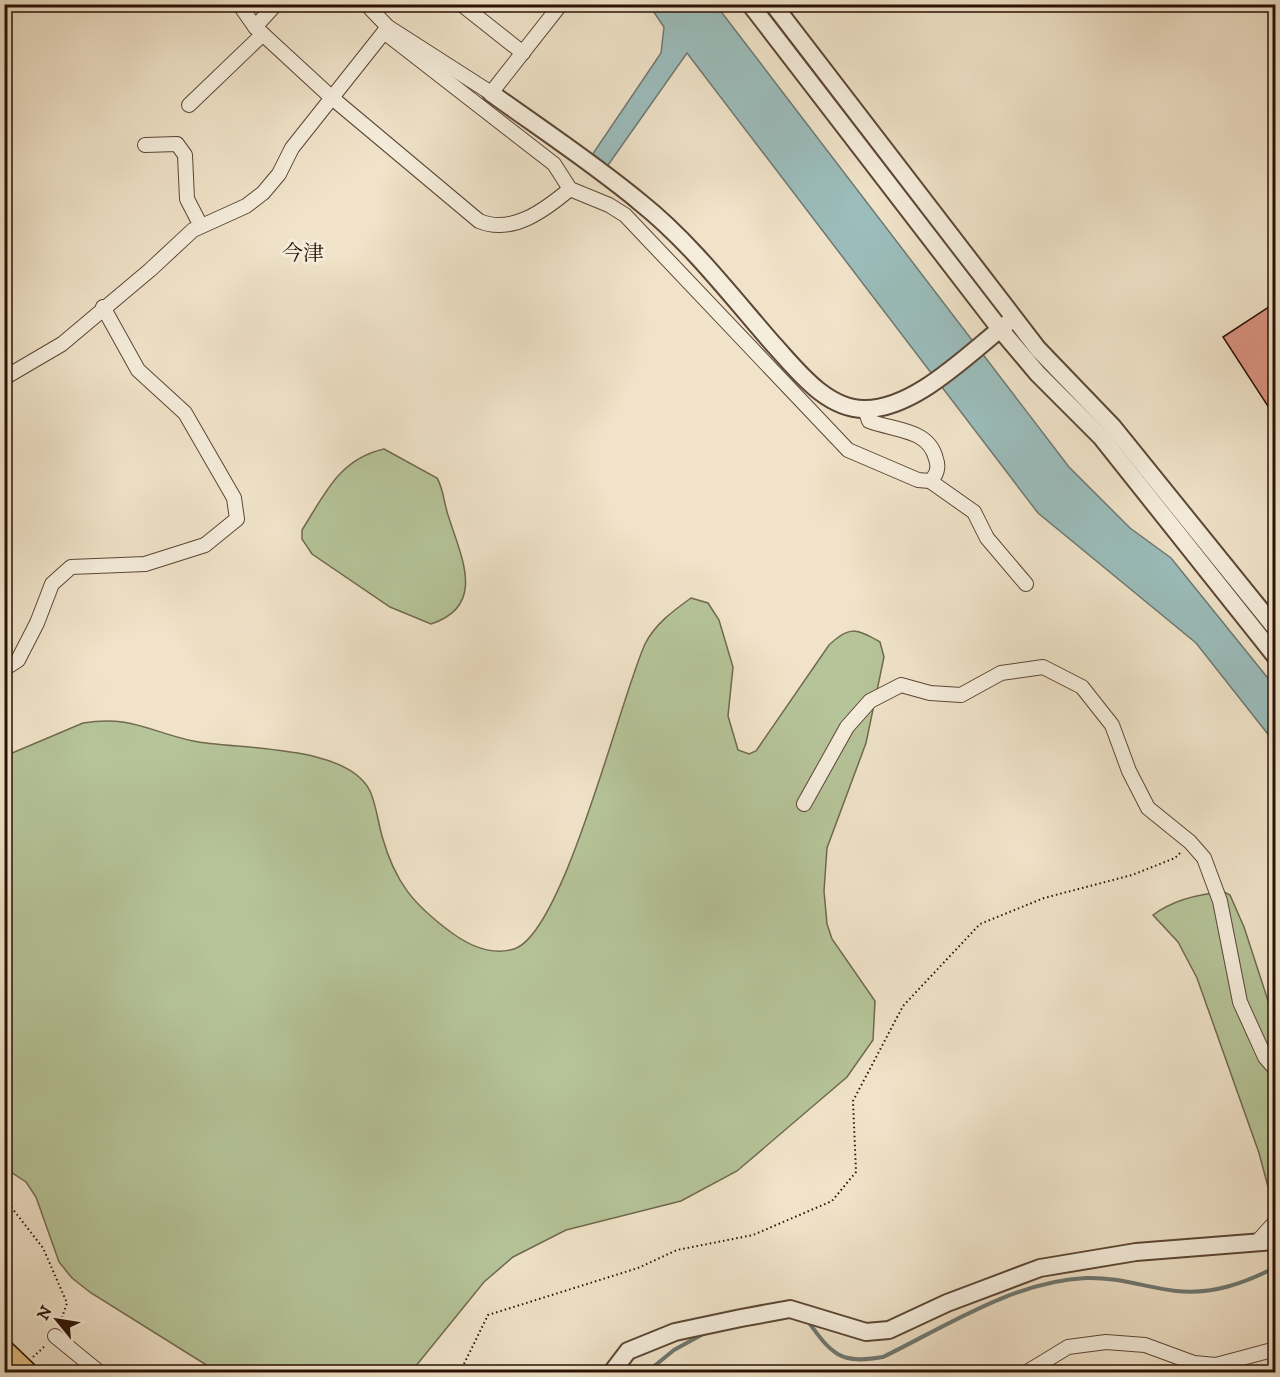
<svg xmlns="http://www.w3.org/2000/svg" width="1280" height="1377" font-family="'IM FELL DW Pica','Noto Serif JP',serif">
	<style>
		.green { fill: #b6c499; stroke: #706a4e; stroke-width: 1.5 }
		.water { fill: #9bbdbc; stroke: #6e7872; stroke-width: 1.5 }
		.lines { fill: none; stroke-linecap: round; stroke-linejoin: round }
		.stream { stroke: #6e7872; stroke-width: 4 }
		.building { fill: #db9382; stroke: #2a1104; stroke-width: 1.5 }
		.minor-casing { stroke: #5c4635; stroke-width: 16 }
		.tertiary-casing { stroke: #5c4635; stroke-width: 20 }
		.primary-casing { stroke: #2a1104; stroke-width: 24 }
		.path { stroke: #2a1104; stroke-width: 2; stroke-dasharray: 1.5 3; stroke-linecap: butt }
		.minor { stroke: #f5eddc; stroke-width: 14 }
		.tertiary { stroke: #f5eddc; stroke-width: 16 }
		.primary { stroke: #e8c284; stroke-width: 21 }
		.labels { text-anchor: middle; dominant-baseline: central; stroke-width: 6; stroke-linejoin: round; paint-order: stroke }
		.quarter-label { font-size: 21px; fill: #2a1104; stroke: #f5eddc }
	</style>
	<rect width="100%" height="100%" fill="#f0e3c9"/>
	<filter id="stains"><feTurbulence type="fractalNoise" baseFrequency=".00333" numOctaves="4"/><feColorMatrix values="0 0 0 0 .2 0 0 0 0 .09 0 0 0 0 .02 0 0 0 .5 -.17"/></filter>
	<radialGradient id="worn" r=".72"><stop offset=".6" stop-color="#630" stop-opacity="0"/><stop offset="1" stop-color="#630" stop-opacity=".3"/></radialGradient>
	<!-- green -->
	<g class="green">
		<path d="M384 449 437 478C444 490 444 505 449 518 462 559 486 606 431 624L390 607 312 554 302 539V530C325 494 339 459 384 449Z"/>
		<path d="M691 598 708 603 719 620 733 667 728 716 738 750 749 754 756 751 829 645C849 626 856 628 880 642L884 657 866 743 827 848 824 891 827 924 832 939 875 1001 873 1040 847 1077 737 1171 681 1201 566 1230 513 1257 484 1282 411 1372H223L208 1366 91 1293 72 1278 59 1262 36 1197 26 1182 5 1168V756L83 723C131 715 150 732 193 741 238 750 347 744 370 791 376 804 378 822 382 836 395 883 414 905 452 933 470 946 491 956 514 949 564 933 620 699 645 644 655 624 673 611 691 598Z"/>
		<path d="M1224 892 1230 895 1244 927 1275 1022V1213L1259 1153 1197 978 1178 942 1153 915C1173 900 1198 894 1224 892Z"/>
	</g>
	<!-- water -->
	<polygon class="water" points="649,5 716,5 1069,467 1130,528 1171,558 1275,687 1275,743 1196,643 1038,513 687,53 606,168 590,158 661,53 664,27"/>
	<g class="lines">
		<!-- stream -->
		<g class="stream">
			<path d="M807 1320C831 1353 839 1365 883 1357 945 1327 1014 1281 1086 1278 1117 1277 1145 1287 1176 1291 1212 1295 1245 1283 1276 1267"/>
			<polyline points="647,1372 674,1350 703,1334"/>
		</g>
	</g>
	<!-- building -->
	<polygon class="building" points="1275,303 1275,417 1223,337"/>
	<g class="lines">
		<defs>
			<g id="minor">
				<path d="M239 4 255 27 331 97 479 221C512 235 545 210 570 189"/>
				<polyline points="366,4 388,27"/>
				<polyline points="461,4 523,53"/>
				<polyline points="255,27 276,4"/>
				<path d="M384 32 554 164 570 189 609 205 625 215 848 450 918 480 930 481C937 475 939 467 936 459 929 429 896 431 869 421L865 409"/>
				<polyline points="189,105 263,34"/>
				<polyline points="145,145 177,144 185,155 187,199 201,226"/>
				<polyline points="4,378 62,344 150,270 193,230 246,206 263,193 279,174 292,148 388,27 491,93 561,4"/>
				<polyline points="930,481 974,512 987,538 1026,584"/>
				<polyline points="4,669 18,660 37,623 52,584 71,567 145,564 205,545 237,519 234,498 185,413 138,370 103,307"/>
				<polyline points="804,804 847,727 870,701 901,685 930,693 961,695 1001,673 1043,667 1082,687 1112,725 1129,771 1148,808 1190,842 1204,858 1220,901 1240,1002 1265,1057 1276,1070"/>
				<polyline points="1257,1242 1276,1221"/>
				<polyline points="55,1336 99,1372"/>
				<polyline points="1027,1372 1068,1347 1106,1342 1145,1345 1194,1363 1216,1365 1276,1349"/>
			</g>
			<g id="tertiary">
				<polyline points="750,4 1000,329 1038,374 1101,437 1276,657"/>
				<polyline points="773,4 1038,349 1113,427 1276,629"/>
				<path d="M491 93C541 129 593 163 641 203 691 243 732 297 774 345 797 370 826 409 864 409 915 410 970 352 1009 322"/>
				<polyline points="612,1372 628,1351 675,1332 741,1318 790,1309 866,1332 889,1330 947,1303 1040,1268 1136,1252 1276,1241"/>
			</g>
			<polyline id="primary" points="4,1351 26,1372"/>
		</defs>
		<!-- minor casing -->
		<use href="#minor" class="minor-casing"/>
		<!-- tertiary casing -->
		<use href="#tertiary" class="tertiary-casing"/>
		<!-- primary casing -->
		<use href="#primary" class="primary-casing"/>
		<!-- path -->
		<g class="path">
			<polyline points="4,1168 8,1203 43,1248 67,1303 60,1323"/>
			<polyline points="33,1357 46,1345"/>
			<polyline points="460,1372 488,1315 638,1268 677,1250 753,1235 832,1201 856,1172 853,1101 903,1006 980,924 1044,898 1132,875 1175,858 1182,851"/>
		</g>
		<!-- minor -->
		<use href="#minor" class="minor"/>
		<!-- tertiary -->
		<use href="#tertiary" class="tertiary"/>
		<!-- primary -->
		<use href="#primary" class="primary"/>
	</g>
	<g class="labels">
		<!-- quarter labels -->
		<g class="quarter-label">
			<text x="303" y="254">今津</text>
		</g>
	</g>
	<!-- margin -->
	<rect width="1280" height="1377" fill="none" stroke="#f0e3c9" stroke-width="24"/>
	<rect x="6" y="6" width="1268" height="1365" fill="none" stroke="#2a1104" stroke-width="3"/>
	<rect x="12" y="12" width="1256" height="1353" fill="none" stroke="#2a1104" stroke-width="1.5"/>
	<!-- north arrow -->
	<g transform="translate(57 1320) rotate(300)" stroke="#f5eddc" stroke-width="4.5" paint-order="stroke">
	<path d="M0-4.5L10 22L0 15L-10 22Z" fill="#2a1104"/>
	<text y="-9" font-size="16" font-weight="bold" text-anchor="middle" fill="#2a1104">N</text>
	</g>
	<rect width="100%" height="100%" filter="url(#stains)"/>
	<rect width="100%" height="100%" fill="url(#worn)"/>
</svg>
